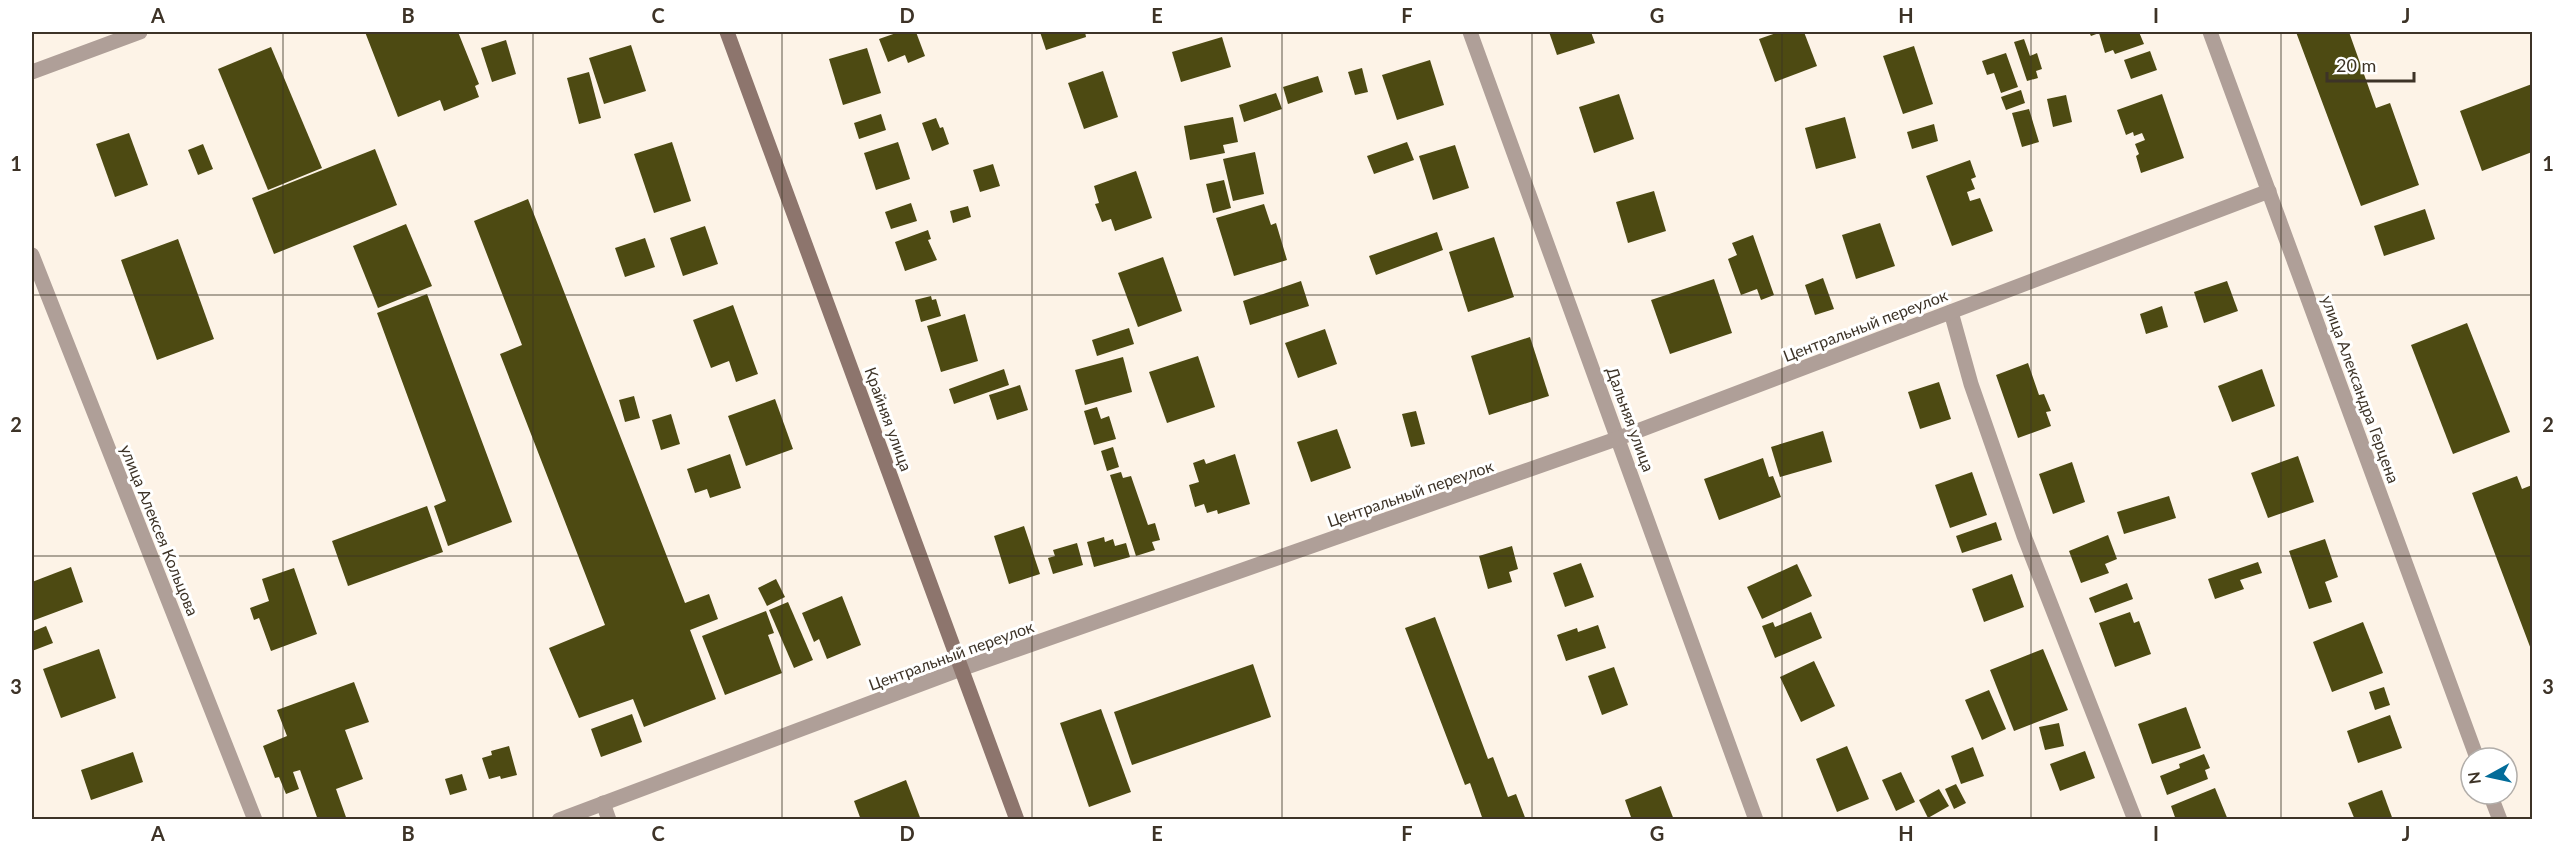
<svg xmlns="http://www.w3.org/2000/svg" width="2564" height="851" font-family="Lato,sans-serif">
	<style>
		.building { fill: #4d4a12 }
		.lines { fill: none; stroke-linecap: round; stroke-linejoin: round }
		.minor { stroke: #af9f98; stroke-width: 15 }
		.secondary { stroke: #8d756d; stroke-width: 15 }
		.grid { fill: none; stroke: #3d3327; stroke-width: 1.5; stroke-opacity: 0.55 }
		.labels { text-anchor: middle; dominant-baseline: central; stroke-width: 6; stroke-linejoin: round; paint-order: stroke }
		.street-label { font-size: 16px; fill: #3d3327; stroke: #fff }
		.neatline { fill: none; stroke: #3d3327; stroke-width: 2 }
		.grid-label { font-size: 20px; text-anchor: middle; font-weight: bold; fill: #3d3327 }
	</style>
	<rect width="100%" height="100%" fill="#fdf3e7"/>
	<!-- building -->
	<g class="building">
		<polygon points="365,32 458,32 479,84 475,86 479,97 444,111 440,100 398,117"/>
		<polygon points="899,32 916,32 925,56 908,63 905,55 888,62 879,39"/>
		<polygon points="1040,32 1085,32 1086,37 1046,50"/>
		<polygon points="1549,32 1591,32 1595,43 1557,55"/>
		<polygon points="1779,32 1804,32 1817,66 1775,82 1759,39"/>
		<polygon points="2089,32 2139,32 2144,44 2115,54 2113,50 2105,53 2099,33 2091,36"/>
		<polygon points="2296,32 2349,32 2376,108 2390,103 2419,185 2361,206"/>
		<polygon points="1222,37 1231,67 1181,82 1172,52"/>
		<polygon points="2024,39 2030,56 2037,53 2042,69 2036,71 2038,78 2027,81 2014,42"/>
		<polygon points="506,40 516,74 492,82 481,48"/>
		<polygon points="631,45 646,91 604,104 589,58"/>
		<polygon points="1914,46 1933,104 1903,114 1883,56"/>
		<polygon points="271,47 322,168 268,190 218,69"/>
		<polygon points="867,48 881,93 843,105 829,59"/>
		<polygon points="2150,51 2157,70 2131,79 2124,60"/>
		<polygon points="2006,53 2018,87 2001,93 1994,73 1987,75 1982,61"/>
		<polygon points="1430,60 1444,105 1397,120 1382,75"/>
		<polygon points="1362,68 1368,92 1355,95 1348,72"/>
		<polygon points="1103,71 1118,117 1084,129 1068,83"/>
		<polygon points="589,72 601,118 579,124 567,78"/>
		<polygon points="1318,76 1323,92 1288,104 1283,87"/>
		<polygon points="2532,84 2532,152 2482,171 2460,111"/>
		<polygon points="2021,90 2025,103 2006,110 2001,97"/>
		<polygon points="1276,93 1282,109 1244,122 1239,105"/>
		<polygon points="1619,94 1634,139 1594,153 1579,107"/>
		<polygon points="2162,94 2184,158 2141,173 2136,156 2139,154 2135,144 2145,140 2142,133 2134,136 2133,132 2126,135 2117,110"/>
		<polygon points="2066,95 2072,122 2053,127 2047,99"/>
		<polygon points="2029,109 2039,142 2022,147 2012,113"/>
		<polygon points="881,114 886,130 859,139 854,123"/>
		<polygon points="1233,117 1238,142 1223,145 1225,153 1190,160 1184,126"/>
		<polygon points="1845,117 1856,158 1816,169 1805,128"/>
		<polygon points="936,118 940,128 943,127 949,144 932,151 922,123"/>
		<polygon points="1934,124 1938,141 1912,149 1907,132"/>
		<polygon points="129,133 148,185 115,197 96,144"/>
		<polygon points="672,142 691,201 654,213 634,154"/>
		<polygon points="898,142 910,179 876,190 864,153"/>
		<polygon points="1407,142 1414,160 1374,174 1367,156"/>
		<polygon points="203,144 213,169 198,175 188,150"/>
		<polygon points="1455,145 1469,188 1433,200 1419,156"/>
		<polygon points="375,149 397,205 274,254 252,198"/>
		<polygon points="1255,152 1264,194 1233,201 1223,159"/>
		<polygon points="1970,160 1976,177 1971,179 1975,189 1967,192 1970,201 1980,198 1993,231 1952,246 1926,176"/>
		<polygon points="993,164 1000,186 980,192 973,170"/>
		<polygon points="1136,171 1152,218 1115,231 1111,219 1102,222 1095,204 1099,203 1094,186"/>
		<polygon points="1224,180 1231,208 1213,213 1206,184"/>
		<polygon points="1654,191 1666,231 1628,243 1616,202"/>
		<polygon points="528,199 685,603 709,594 718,619 690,630 716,699 644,727 633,699 579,718 549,648 605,625 500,354 522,345 474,221"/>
		<polygon points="911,203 917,221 891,229 885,212"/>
		<polygon points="1264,204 1271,225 1276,223 1287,260 1234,276 1216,218"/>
		<polygon points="968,206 971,217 953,223 950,211"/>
		<polygon points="2425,209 2435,239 2384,256 2374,226"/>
		<polygon points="1880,223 1895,266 1856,279 1842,235"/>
		<polygon points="406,224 432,286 378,308 353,246"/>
		<polygon points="705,226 718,264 683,276 670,238"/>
		<polygon points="928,230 931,239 928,240 937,260 905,271 895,242"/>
		<polygon points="1437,232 1443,250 1376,275 1369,256"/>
		<polygon points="1753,235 1774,295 1761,300 1757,289 1741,295 1728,259 1737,255 1732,243"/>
		<polygon points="1494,237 1514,297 1468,312 1449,252"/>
		<polygon points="645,238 655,267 625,277 615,248"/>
		<polygon points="178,239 214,339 157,360 121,260"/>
		<polygon points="1163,257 1182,311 1138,327 1118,273"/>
		<polygon points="1823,278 1834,309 1815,315 1805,285"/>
		<polygon points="1714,279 1732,333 1670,354 1651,300"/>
		<polygon points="1301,281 1309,306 1250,325 1243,301"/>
		<polygon points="2227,281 2238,311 2204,323 2194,292"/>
		<polygon points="427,294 512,522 448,546 434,506 446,501 377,313"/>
		<polygon points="931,296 932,300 936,299 941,316 921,322 915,300"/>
		<polygon points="733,305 758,374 736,382 729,361 711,368 693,320"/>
		<polygon points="2162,306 2168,327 2146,334 2140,314"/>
		<polygon points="965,314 978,361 941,372 927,326"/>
		<polygon points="2467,323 2510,432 2453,454 2411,345"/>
		<polygon points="1129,328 1134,344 1097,356 1092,340"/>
		<polygon points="1325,329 1337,364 1298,378 1285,343"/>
		<polygon points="1530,337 1549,396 1489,415 1471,356"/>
		<polygon points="1198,356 1215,407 1167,423 1149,372"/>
		<polygon points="1123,357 1132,392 1085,405 1075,370"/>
		<polygon points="2028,363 2039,395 2044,394 2051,411 2046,412 2051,426 2018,438 1996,375"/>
		<polygon points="1004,369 1009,385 954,404 949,389"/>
		<polygon points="2262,369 2275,406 2232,422 2218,386"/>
		<polygon points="1939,382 1951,419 1920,429 1908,392"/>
		<polygon points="1020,385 1028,410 997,420 989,395"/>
		<polygon points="634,396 640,418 625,422 619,400"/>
		<polygon points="775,399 793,449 746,466 728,416"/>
		<polygon points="1097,407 1101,419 1109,416 1116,439 1094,445 1084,411"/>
		<polygon points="1416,411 1425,444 1411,447 1402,414"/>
		<polygon points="671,414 680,444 661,450 652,420"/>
		<polygon points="1337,429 1351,468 1311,482 1297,442"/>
		<polygon points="1823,431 1832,462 1780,477 1771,447"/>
		<polygon points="1113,447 1119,467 1107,471 1101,451"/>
		<polygon points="730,454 741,488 710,498 707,489 695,493 687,469"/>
		<polygon points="1235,454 1250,504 1218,514 1217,510 1207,513 1204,504 1195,507 1189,485 1199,482 1193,463 1204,459 1206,464"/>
		<polygon points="2298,456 2314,502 2268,518 2251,473"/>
		<polygon points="1763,458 1769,477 1773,476 1781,497 1719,520 1704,479"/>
		<polygon points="2072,462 2085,502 2053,514 2039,474"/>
		<polygon points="1121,472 1123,478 1131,476 1148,525 1155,523 1160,540 1152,542 1155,550 1136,556 1110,475"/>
		<polygon points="1972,472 1987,515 1950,528 1935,485"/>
		<polygon points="2517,476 2522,489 2532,485 2532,652 2472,493"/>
		<polygon points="2169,496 2176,518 2124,534 2117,512"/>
		<polygon points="427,506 443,552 348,586 332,541"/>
		<polygon points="1996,522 2002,540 1962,553 1956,536"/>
		<polygon points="1024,526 1040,574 1009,584 994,536"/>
		<polygon points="2108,535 2117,559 2105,564 2109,573 2081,583 2069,551"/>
		<polygon points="1104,537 1105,542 1113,539 1115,546 1126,543 1130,557 1094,567 1087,542"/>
		<polygon points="2325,539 2338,577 2325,582 2332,602 2309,609 2289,551"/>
		<polygon points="1077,543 1083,565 1053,574 1048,558 1055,556 1053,550"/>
		<polygon points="1512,546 1518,569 1509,572 1512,582 1488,589 1479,556"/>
		<polygon points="2258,562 2262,573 2240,580 2244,589 2215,599 2208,579"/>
		<polygon points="1581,563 1594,597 1565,607 1553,573"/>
		<polygon points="1797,564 1812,596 1762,619 1747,587"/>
		<polygon points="71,567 83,602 32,621 32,582"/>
		<polygon points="294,568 317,634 271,651 259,618 254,620 250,608 269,601 262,579"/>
		<polygon points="2012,574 2024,607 1984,622 1972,589"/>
		<polygon points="776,579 785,597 767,606 758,588"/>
		<polygon points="2127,583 2133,599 2095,613 2089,598"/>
		<polygon points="842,596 861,645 827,659 819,639 814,642 802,613"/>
		<polygon points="788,602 813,660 794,668 769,610"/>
		<polygon points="766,611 774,633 768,635 782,673 725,695 702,636"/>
		<polygon points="1811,612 1822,638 1775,658 1762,626 1773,622 1775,627"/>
		<polygon points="2130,612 2134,623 2139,621 2151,654 2115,667 2099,623"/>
		<polygon points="1435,617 1488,759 1493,757 1508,797 1516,794 1526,820 1483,820 1470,783 1465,785 1405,628"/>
		<polygon points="2363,622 2383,673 2332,692 2313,642"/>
		<polygon points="1598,625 1606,648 1566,661 1557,635 1577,628 1578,632"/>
		<polygon points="46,626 53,643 32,651 32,632"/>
		<polygon points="99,649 116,698 61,718 43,669"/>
		<polygon points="2043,649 2068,710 2014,731 1990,670"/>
		<polygon points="1814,661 1835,706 1801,722 1780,677"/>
		<polygon points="1253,664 1271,717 1132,765 1114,712"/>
		<polygon points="1614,667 1628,705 1602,715 1588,676"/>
		<polygon points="354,682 369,722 345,730 363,779 336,789 347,820 318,820 300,770 293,772 299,789 286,794 279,777 275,778 263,746 287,736 277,710"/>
		<polygon points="2384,687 2390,705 2375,710 2369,692"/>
		<polygon points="1989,690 2006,729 1982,740 1965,700"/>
		<polygon points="2186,707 2201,748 2152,764 2138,724"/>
		<polygon points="1101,709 1131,792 1089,807 1060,723"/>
		<polygon points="632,714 642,742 601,757 591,729"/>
		<polygon points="2390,715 2402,748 2358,763 2347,731"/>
		<polygon points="2059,723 2064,746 2045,750 2039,727"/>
		<polygon points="509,746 517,775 501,779 500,776 489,779 482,758 492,755 491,751"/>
		<polygon points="1847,746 1869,799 1837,812 1816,759"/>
		<polygon points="1973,747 1984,776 1961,784 1951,756"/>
		<polygon points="2085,751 2095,778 2060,791 2050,764"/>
		<polygon points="133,752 143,782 91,800 81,770"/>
		<polygon points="2204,754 2210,768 2205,770 2208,779 2167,795 2160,776 2180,768 2179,764"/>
		<polygon points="1901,772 1915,802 1896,811 1882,780"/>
		<polygon points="462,774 467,790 450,795 445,779"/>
		<polygon points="906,780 921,820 861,820 854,801"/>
		<polygon points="1956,784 1966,803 1954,809 1945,789"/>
		<polygon points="1661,786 1674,820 1632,820 1625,800"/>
		<polygon points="2215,788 2228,820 2176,820 2171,806"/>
		<polygon points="1939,789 1949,806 1928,818 1919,800"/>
		<polygon points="2382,790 2393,820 2355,820 2348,803"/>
	</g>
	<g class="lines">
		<!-- minor -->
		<g class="minor">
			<polyline points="1470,32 1756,820"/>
			<polyline points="2210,32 2477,758"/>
			<polyline points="32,72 140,32"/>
			<polyline points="32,255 255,820"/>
			<polyline points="1951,312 1971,384 2024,536 2135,820"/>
			<polyline points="2490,794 2500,820"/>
			<polyline points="603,803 609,820"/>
			<polyline points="559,820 961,669 1619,438 2269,191"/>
		</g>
		<!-- secondary -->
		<polyline class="secondary" points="727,32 1017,820"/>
	</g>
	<!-- grid -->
	<path class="grid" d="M283 32V820M533 32V820M782 32V820M1032 32V820M1282 32V820M1532 32V820M1782 32V820M2031 32V820M2281 32V820M32 295H2532M32 556H2532"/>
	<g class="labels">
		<!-- street labels -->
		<g class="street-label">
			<text transform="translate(1865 325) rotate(-21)">Центральный переулок</text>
			<text transform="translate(2361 389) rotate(70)">улица Александра Герцена</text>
			<text transform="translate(889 419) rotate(70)">Крайняя улица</text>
			<text transform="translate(1631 419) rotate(70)">Дальняя улица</text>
			<text transform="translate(1410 493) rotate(-19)">Центральный переулок</text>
			<text transform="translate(160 530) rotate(68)">улица Алексея Кольцова</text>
			<text transform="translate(951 655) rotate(-20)">Центральный переулок</text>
		</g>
	</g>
	<!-- border -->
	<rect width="2564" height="851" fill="none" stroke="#ffffff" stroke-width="66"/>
	<!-- north arrow -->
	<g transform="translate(2489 776) rotate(262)"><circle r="28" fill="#ffffff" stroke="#b1ada9" stroke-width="1.5"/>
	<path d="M0-4.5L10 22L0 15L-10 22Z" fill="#036c99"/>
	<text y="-9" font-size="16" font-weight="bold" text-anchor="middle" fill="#3d3327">N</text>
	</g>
	<!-- scale -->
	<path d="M2327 72v9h87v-9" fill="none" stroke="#3d3327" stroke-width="3"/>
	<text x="2336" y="72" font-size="18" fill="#3d3327" stroke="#ffffff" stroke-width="4.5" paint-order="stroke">20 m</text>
	<rect x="33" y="33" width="2498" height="785" class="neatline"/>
	<g class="grid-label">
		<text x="158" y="23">A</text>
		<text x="408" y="23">B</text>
		<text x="658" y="23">C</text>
		<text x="907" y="23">D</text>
		<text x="1157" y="23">E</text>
		<text x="1407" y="23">F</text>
		<text x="1657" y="23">G</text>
		<text x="1906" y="23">H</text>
		<text x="2156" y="23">I</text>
		<text x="2406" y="23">J</text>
		<text x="16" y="171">1</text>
		<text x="2548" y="171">1</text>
		<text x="16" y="432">2</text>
		<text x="2548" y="432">2</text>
		<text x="16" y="694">3</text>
		<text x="2548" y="694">3</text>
		<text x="158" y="841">A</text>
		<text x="408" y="841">B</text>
		<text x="658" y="841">C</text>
		<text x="907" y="841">D</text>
		<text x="1157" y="841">E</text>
		<text x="1407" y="841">F</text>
		<text x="1657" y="841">G</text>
		<text x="1906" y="841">H</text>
		<text x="2156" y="841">I</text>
		<text x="2406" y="841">J</text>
	</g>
</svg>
